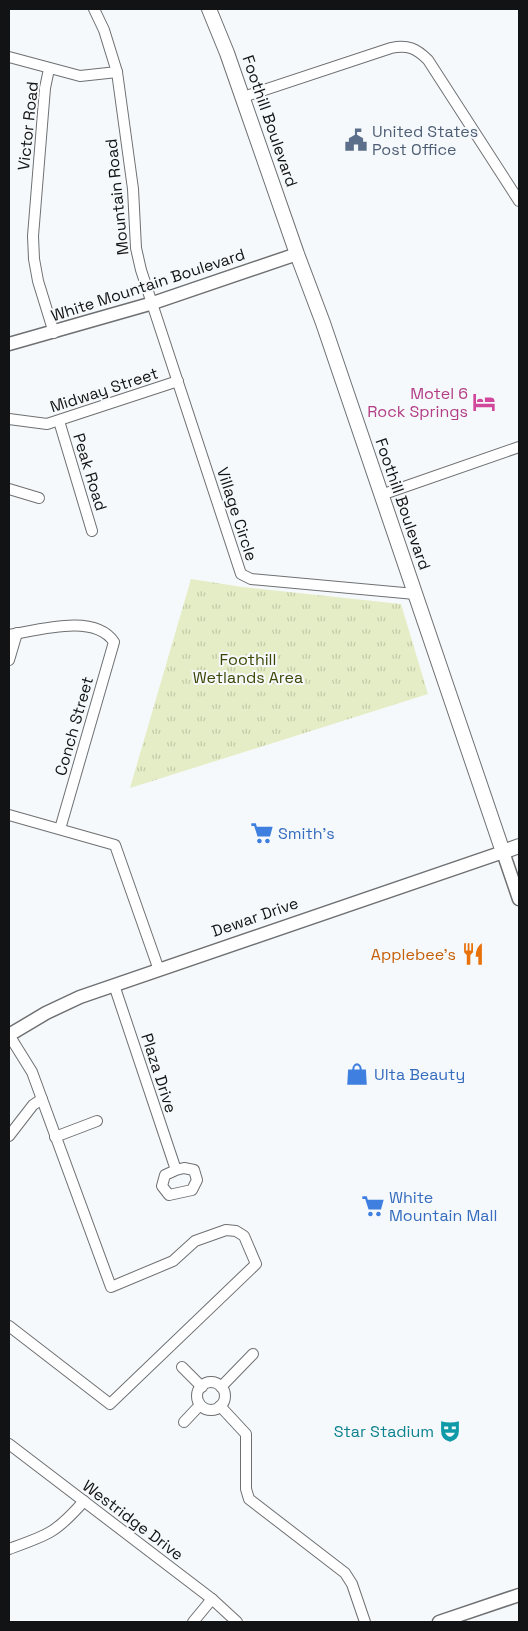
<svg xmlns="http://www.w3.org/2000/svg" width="528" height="1631" font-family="'Space Grotesk',sans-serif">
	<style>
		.park { fill: url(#park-tufts) }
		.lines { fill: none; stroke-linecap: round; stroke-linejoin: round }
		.minor-casing { stroke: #6e7072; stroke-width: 12 }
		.tertiary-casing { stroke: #6e7072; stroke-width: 15 }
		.secondary-casing { stroke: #6e7072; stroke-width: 16 }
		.minor { stroke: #fff; stroke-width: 10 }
		.tertiary { stroke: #fff; stroke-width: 12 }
		.secondary { stroke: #fff; stroke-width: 14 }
		.labels { text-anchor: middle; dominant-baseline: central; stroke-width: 4; stroke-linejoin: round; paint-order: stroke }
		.street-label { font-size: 16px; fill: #121314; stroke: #f6f9fb }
		.service-label { font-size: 16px; fill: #4e5e75; stroke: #f6f9fb; text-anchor: start }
		.hotel-label { font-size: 16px; fill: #b23c85; stroke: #f6f9fb; text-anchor: end }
		.park-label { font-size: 16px; fill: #3d4705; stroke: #f6f9fb }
		.shop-label { font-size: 16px; fill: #366cbe; stroke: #f6f9fb; text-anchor: start }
		.food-label { font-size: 16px; fill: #c56008; stroke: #f6f9fb; text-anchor: end }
		.culture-label { font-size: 16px; fill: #0d838f; stroke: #f6f9fb; text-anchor: end }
	</style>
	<defs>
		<pattern id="park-tufts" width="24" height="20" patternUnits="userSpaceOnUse" patternTransform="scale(1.25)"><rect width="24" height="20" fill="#e4edc5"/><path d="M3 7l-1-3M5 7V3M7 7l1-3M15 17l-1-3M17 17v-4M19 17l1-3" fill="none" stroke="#c3caa8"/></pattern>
	</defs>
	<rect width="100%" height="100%" fill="#f6f9fb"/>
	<!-- park -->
	<polygon class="park" points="191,579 242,587 401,604 428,694 130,788"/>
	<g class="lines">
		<defs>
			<g id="minor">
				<polyline points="94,9 104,30 117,72 133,189 136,248 141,270 241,574 251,579 415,594"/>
				<polyline points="9,57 80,76 117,72"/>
				<polyline points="49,69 45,88 33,236 34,259 38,281 54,333"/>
				<path d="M243 97 391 48C408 44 417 49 428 60L519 201"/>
				<polyline points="9,419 47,424 178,381"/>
				<polyline points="59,421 92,531"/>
				<polyline points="9,489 39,498"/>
				<polyline points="381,495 519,447"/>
				<path d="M9 635C39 630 95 613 114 642L60 829"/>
				<polyline points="9,660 17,633"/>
				<polyline points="9,815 115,845 159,970"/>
				<polyline points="114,985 176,1170 165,1175 162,1186 169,1195 192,1190 197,1180 194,1170 184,1168 176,1170"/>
				<polyline points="9,1136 33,1105 42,1099"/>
				<polyline points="55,1137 97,1121"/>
				<polyline points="9,1326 110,1404 256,1264 244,1236 236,1231 226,1230 195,1241 173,1261 111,1287 32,1072 9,1035"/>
				<polyline points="182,1367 202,1387"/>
				<circle cx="211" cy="1396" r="14"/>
				<polyline points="221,1387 253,1354"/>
				<polyline points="220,1406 246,1434 246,1489 249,1499 345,1573 352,1584 365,1622"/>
				<polyline points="184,1422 200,1405"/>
				<polyline points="9,1444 212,1599 237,1622"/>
				<path d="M9 1549C48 1535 56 1533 84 1501"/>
				<polyline points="193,1622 212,1599"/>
			</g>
			<g id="tertiary">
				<polyline points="9,344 153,303 297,254"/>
				<polyline points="9,1035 46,1013 80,997 503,852 519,899"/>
				<polyline points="439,1622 519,1595"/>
			</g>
			<polyline id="secondary" points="209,9 227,53 297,254 323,323 503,852 519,846"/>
		</defs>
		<!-- minor casing -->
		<use href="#minor" class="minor-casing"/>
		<!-- tertiary casing -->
		<use href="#tertiary" class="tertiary-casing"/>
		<!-- secondary casing -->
		<use href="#secondary" class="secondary-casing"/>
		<!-- minor -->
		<use href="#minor" class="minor"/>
		<!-- tertiary -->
		<use href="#tertiary" class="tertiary"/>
		<!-- secondary -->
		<use href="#secondary" class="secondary"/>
	</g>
	<!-- icons -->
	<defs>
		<symbol id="civic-bare" viewBox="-9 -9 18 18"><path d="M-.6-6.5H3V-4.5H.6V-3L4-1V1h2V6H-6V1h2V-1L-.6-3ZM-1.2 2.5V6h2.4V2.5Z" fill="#5c6f8a" stroke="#f6f9fb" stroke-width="2.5" paint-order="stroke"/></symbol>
		<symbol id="hotel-bare" viewBox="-9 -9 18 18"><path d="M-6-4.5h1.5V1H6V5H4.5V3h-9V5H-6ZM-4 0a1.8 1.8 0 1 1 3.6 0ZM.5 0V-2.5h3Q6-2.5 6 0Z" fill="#d1479c" stroke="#f6f9fb" stroke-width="2.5" paint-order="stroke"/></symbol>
		<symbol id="supermarket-bare" viewBox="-9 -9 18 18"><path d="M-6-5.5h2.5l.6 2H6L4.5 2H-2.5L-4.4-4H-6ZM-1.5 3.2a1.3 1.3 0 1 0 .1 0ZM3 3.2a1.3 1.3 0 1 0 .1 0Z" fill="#3f7fe0" stroke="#f6f9fb" stroke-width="2.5" paint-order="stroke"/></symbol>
		<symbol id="restaurant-bare" viewBox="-9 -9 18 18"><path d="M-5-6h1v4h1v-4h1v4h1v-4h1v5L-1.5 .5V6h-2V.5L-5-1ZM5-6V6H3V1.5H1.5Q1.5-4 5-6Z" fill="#e8710a" stroke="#f6f9fb" stroke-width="2.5" paint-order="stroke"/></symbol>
		<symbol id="shop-bare" viewBox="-9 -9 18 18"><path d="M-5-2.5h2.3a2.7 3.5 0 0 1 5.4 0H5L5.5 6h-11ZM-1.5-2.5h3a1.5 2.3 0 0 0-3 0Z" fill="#3f7fe0" stroke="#f6f9fb" stroke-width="2.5" paint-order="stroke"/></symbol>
		<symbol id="theatre-bare" viewBox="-9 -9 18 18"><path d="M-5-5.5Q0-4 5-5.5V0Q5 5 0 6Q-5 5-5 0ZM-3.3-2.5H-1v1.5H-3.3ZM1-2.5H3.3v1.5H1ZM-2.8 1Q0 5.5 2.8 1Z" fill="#0f9aa8" stroke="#f6f9fb" stroke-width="2.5" paint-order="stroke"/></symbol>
	</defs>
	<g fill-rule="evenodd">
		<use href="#civic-bare" x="340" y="124" width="32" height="32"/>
		<use href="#hotel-bare" x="468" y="386" width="32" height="32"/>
		<use href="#supermarket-bare" x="246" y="817" width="32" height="32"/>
		<use href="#restaurant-bare" x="457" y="938" width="32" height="32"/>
		<use href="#shop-bare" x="341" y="1058" width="32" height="32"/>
		<use href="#supermarket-bare" x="357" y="1190" width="32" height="32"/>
		<use href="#theatre-bare" x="434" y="1415" width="32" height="32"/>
	</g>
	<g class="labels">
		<!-- street labels -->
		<g class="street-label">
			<text transform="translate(270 121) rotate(71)">Foothill Boulevard</text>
			<text transform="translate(28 126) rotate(-84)">Victor Road</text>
			<text transform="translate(117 197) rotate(-96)">Mountain Road</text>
			<text transform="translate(148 285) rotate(-18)">White Mountain Boulevard</text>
			<text transform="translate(104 390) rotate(-18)">Midway Street</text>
			<text transform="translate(90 472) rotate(73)">Peak Road</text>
			<text transform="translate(403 504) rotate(71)">Foothill Boulevard</text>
			<text transform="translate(237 514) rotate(72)">Village Circle</text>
			<text transform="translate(74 726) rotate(-74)">Conch Street</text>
			<text transform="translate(255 917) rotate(-19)">Dewar Drive</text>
			<text transform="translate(159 1073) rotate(72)">Plaza Drive</text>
			<text transform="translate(133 1520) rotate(37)">Westridge Drive</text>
		</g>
		<!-- service labels -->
		<g class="service-label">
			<text x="372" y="131">United States<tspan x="372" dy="18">Post Office</tspan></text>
		</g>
		<!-- hotel labels -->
		<g class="hotel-label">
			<text x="468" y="393">Motel 6<tspan x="468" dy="18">Rock Springs</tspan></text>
		</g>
		<!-- park labels -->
		<g class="park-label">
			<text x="248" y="659">Foothill<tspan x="248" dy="18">Wetlands Area</tspan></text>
		</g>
		<!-- shop labels -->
		<g class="shop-label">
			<text x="278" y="833">Smith's</text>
			<text x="374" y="1074">Ulta Beauty</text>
			<text x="389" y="1197">White<tspan x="389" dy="18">Mountain Mall</tspan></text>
		</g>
		<!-- food labels -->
		<g class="food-label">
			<text x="456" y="954">Applebee's</text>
		</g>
		<!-- culture labels -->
		<g class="culture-label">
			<text x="434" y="1431">Star Stadium</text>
		</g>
	</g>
	<!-- border -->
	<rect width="528" height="1631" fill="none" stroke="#121314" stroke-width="20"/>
</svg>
